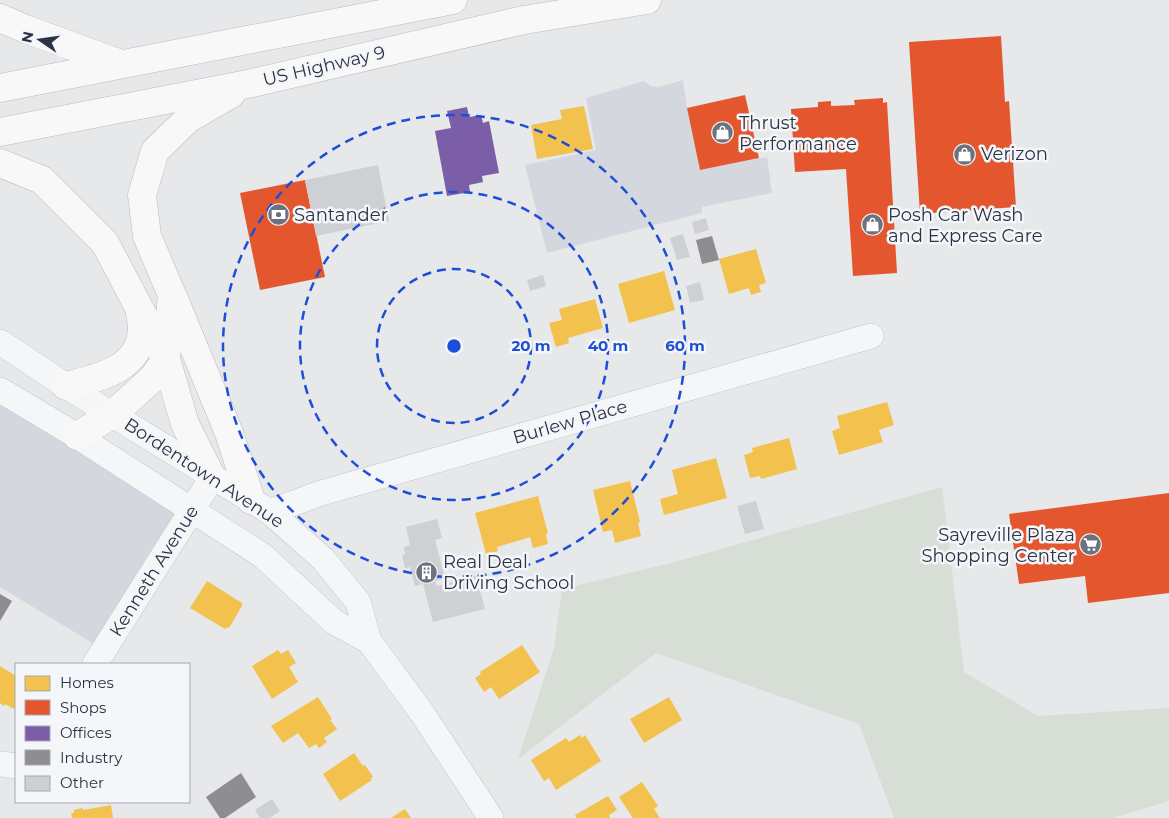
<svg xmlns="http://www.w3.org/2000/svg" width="1169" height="818" font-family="Montserrat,sans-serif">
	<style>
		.built { fill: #d4d7dd }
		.green { fill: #d6ded6 }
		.homes { fill: #f2c14e }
		.shops { fill: #e4572e }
		.offices { fill: #7b5ea7 }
		.industry { fill: #8d8d92 }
		.building { fill: #ced0d3 }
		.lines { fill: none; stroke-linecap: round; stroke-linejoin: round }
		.minor-casing { stroke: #c4c6c8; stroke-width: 26 }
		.highway-casing { stroke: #b8bbbf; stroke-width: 29 }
		.minor { stroke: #f5f6f7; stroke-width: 25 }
		.highway { stroke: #f8f8f8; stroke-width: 28 }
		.ring { fill: none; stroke: #1d4ed8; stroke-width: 2.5; stroke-dasharray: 9 6 }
		.labels { text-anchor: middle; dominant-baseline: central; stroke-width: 5; stroke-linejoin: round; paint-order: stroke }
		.street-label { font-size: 18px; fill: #2b3445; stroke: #f4f6f9 }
		.poi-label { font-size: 18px; fill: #2b3445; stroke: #f4f6f9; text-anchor: start }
		.centre { fill: #1d4ed8; stroke: #f4f6f9; stroke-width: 2.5 }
		.ring-label { font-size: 15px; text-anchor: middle; font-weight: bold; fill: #1d4ed8; stroke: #f4f6f9; stroke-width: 5; stroke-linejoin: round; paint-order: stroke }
	</style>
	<rect width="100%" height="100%" fill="#e6e8ea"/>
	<!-- built -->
	<g class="built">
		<polygon points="683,80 687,108 700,170 767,157 772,193 702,207 702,213 547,253 525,165 596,150 586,98 644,81 651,86 659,87"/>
		<polygon points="0,390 192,511 104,650 0,587"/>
	</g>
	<!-- green -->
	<polygon class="green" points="942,487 964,672 1038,716 1169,708 1169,801 1113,818 894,818 859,724 656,653 518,759 554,648 562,589 671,563"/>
	<!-- homes -->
	<g class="homes">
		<polygon points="584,106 593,149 537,159 531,125 562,119 560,110"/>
		<polygon points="756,249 766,283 759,285 761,292 751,295 749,288 729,294 719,259"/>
		<polygon points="664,271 675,310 629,323 618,284"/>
		<polygon points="595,299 603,328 568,338 569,343 556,347 549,323 562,320 559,309"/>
		<polygon points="887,402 894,425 879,430 883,442 839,455 832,431 840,428 837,416"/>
		<polygon points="789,438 797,469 761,479 760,476 750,478 744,455 753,452 752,448"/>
		<polygon points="716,458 727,498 664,515 660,499 678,494 672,470"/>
		<polygon points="630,481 640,522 638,523 641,536 615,543 612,530 603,532 593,490"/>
		<polygon points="538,496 548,533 546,534 548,544 533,548 530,537 497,547 498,551 486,554 475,513"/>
		<polygon points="207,581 242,603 242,606 229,628 227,627 225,629 190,608"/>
		<polygon points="522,645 540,672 499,699 491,687 484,692 475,678 481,674 480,672"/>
		<polygon points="278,650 281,654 288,650 296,663 289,667 298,682 272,699 252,666"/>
		<polygon points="0,666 16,676 16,705 14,709 5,704 4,706 0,703"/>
		<polygon points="318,697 332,719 330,720 337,729 324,738 327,742 319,748 316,744 309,748 298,733 283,743 271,726"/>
		<polygon points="669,697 682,720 644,743 630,719"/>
		<polygon points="580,735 582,738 585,735 601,761 556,790 549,778 544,781 531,760 566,738 569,742"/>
		<polygon points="354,753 363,766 365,765 373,777 370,779 372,780 340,801 323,774"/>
		<polygon points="642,782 658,806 654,809 660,818 633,818 619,797"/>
		<polygon points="608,796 617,810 609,815 610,818 577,818 575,815"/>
		<polygon points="111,805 113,818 72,818 71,813 74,813 74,810 83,808 83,810"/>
		<polygon points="405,809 411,818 391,818"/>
	</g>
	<!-- shops -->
	<g class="shops">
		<polygon points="1001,36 1005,102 1009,101 1016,207 920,214 909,42"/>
		<polygon points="745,95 759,158 700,170 687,108"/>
		<polygon points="883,98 883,103 887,102 897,273 853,276 846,169 795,172 791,109 818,107 818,102 831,101 831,106 855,105 854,100"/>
		<polygon points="305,180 325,277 260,290 240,193"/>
		<polygon points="1169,493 1169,593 1088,603 1085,576 1019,584 1009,514"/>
	</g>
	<!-- offices -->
	<polygon class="offices" points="467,107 469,117 481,115 483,123 489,121 499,173 482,176 483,182 469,185 470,192 447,196 435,131 451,128 447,111"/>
	<!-- industry -->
	<g class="industry">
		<polygon points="712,236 719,260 702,264 696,240"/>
		<polygon points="0,594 12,601 0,621"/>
		<polygon points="241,773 256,797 225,818 220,818 206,797"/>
	</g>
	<!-- building -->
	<g class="building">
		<polygon points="378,165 389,221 316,236 305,180"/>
		<polygon points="706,218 709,230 695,234 692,222"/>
		<polygon points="683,234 690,257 677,260 670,238"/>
		<polygon points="543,275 546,286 530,291 527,280"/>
		<polygon points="700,282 704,300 690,303 686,286"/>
		<polygon points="756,501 764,529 745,534 737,506"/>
		<polygon points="437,519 442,538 435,540 445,578 435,581 437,586 476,576 485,609 433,622 423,584 415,586 410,567 405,568 402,555 405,554 404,547 410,545 406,527"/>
		<polygon points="272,799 280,811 270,818 260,818 255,810"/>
	</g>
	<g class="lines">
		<defs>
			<g id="minor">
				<polyline points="0,342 66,386 270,512 323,559 358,602 369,641 422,713 491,818"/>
				<polyline points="0,390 77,436 263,556 334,622 369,641"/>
				<polyline points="270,512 318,494 871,336"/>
				<polyline points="95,664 212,478"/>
				<polyline points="0,764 16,766"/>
			</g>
			<g id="highway">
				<polyline points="0,18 28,30 121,64"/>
				<polyline points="0,88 453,0"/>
				<polyline points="0,132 248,84 524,20 647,0"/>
				<polyline points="0,163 42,180 105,243 166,359 185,424 212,478"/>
				<polyline points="174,299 229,433 251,500"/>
				<path d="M66 386C97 378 140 370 142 330 142 323 140 316 140 310"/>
				<polyline points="77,436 113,414 153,378 166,359 172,295 147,236 142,195 155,151 188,119 231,94"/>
			</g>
		</defs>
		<!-- minor casing -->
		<use href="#minor" class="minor-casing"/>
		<!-- highway casing -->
		<use href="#highway" class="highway-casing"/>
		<!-- minor -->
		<use href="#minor" class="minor"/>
		<!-- highway -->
		<use href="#highway" class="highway"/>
	</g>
	<!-- distance rings -->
	<g class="ring">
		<circle cx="454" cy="346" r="77"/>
		<circle cx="454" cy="346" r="154"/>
		<circle cx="454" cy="346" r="231"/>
	</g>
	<!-- icons -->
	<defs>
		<symbol id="shop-disc" viewBox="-11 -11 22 22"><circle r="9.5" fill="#6c737f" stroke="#f4f6f9"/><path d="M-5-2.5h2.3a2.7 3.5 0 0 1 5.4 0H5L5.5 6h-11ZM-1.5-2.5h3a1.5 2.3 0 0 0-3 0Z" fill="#fff"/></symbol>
		<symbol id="bank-disc" viewBox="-11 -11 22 22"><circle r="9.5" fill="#6c737f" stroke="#f4f6f9"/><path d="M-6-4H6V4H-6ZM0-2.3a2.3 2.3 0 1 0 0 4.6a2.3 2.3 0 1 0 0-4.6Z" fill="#fff"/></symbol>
		<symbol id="supermarket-disc" viewBox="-11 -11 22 22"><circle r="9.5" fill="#6c737f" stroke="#f4f6f9"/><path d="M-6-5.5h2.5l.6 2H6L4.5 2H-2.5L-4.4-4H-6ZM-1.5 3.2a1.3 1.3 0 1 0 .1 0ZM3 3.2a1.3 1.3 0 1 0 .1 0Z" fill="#fff"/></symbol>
		<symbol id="building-disc" viewBox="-11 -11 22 22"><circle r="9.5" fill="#6c737f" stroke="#f4f6f9"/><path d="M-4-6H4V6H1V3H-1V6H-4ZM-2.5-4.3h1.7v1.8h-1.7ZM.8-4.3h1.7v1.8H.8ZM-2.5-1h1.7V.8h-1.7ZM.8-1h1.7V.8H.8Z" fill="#fff"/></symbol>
	</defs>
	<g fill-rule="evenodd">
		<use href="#shop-disc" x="710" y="120" width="25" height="25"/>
		<use href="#shop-disc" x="952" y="142" width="25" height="25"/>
		<use href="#bank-disc" x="266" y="202" width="25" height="25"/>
		<use href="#shop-disc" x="860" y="212" width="25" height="25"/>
		<use href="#supermarket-disc" x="1078" y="532" width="25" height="25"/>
		<use href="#building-disc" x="414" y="560" width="25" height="25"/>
	</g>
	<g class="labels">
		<!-- street labels -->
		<g class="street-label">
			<text transform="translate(324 66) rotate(-13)">US Highway 9</text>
			<text transform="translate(570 422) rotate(-16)">Burlew Place</text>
			<text transform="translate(204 473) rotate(33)">Bordentown Avenue</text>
			<text transform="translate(154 571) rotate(-58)">Kenneth Avenue</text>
		</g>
		<!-- poi labels -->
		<g class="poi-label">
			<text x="739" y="123">Thrust<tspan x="739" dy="21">Performance</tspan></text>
			<text x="981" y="154">Verizon</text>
			<text x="294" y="215">Santander</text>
			<text x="888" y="215">Posh Car Wash<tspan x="888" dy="21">and Express Care</tspan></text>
			<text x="1075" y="535" text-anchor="end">Sayreville Plaza<tspan x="1075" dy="21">Shopping Center</tspan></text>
			<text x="443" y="562">Real Deal<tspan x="443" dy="21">Driving School</tspan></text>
		</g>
	</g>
	<circle cx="454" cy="346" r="8" class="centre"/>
	<g class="ring-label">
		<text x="531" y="351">20 m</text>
		<text x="608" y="351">40 m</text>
		<text x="685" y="351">60 m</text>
	</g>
	<!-- legend -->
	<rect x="15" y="663" width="175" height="140" fill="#f4f6f9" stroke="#a4a8b1"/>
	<rect x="25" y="676" width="25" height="15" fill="#f2c14e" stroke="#a4a8b1"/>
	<text x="60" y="688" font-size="15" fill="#2b3445">Homes</text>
	<rect x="25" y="700" width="25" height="15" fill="#e4572e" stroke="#a4a8b1"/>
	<text x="60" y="713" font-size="15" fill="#2b3445">Shops</text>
	<rect x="25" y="726" width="25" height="15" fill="#7b5ea7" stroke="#a4a8b1"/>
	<text x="60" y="738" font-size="15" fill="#2b3445">Offices</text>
	<rect x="25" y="750" width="25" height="15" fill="#8d8d92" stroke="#a4a8b1"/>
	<text x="60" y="763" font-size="15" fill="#2b3445">Industry</text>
	<rect x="25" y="776" width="25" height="15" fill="#ced0d3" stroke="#a4a8b1"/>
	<text x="60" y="788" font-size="15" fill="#2b3445">Other</text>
	<!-- north arrow -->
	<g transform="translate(40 40) rotate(283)" stroke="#f4f6f9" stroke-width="4" paint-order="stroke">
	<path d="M0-4L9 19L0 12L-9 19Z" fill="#2b3445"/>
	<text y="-8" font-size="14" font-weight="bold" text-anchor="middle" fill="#2b3445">N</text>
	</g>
</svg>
